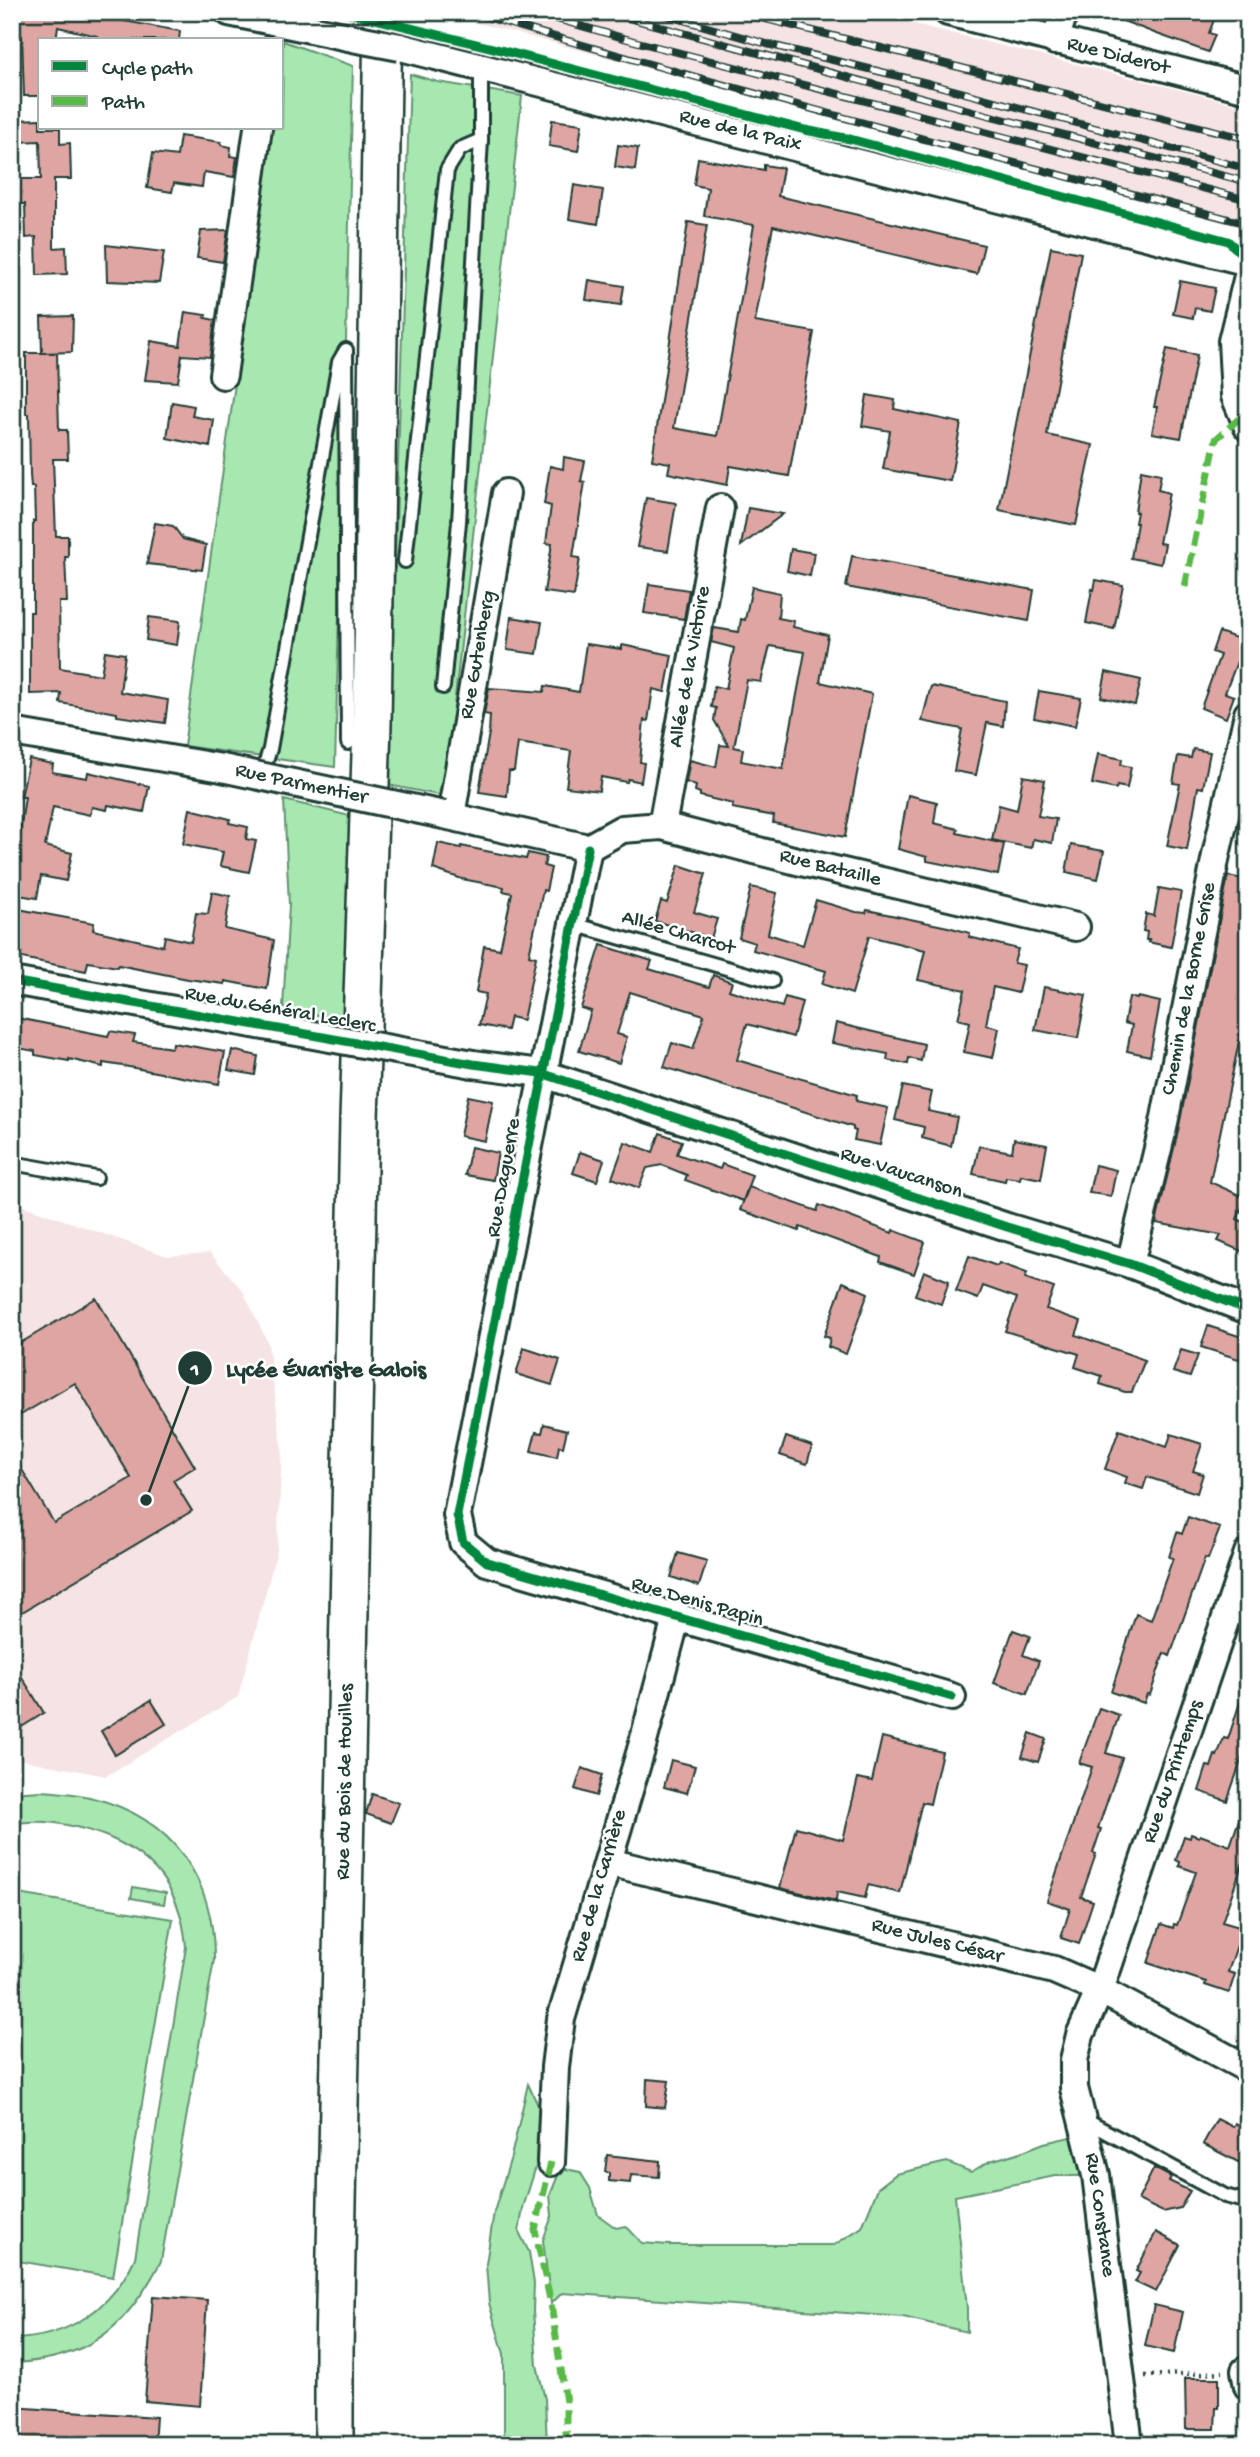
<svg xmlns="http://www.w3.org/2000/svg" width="1260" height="2457" font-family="'Gochi Hand',sans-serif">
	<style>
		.built { fill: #f5e4e3 }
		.green { fill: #a7e8b1; stroke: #639272; stroke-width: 2 }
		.building { fill: #dfa5a3; stroke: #1f3d34; stroke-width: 2; fill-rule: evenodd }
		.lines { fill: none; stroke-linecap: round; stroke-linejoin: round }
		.service-casing { stroke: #1f3d34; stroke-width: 18 }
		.minor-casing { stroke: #1f3d34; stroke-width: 32 }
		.secondary-casing { stroke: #1f3d34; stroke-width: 42 }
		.path { stroke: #1f3d34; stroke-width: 4.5; stroke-dasharray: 2 5; stroke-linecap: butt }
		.service { stroke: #fff; stroke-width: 12 }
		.minor { stroke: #fff; stroke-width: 26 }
		.secondary { stroke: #fff; stroke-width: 37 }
		.rail-casing { stroke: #1f3d34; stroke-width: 8 }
		.rail { stroke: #fff; stroke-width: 5; stroke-dasharray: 16; stroke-linecap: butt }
		.minor-bridge-casing { stroke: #1f3d34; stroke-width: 32; stroke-linecap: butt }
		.minor-bridge { stroke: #fff; stroke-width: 26 }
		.quiet { stroke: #58b947; stroke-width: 7; stroke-dasharray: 14 7; stroke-linecap: butt }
		.cycleway-casing { stroke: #fff; stroke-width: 13 }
		.cycleway { stroke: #00873e; stroke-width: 9 }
		.labels { text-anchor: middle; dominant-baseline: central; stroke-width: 5; stroke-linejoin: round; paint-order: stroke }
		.street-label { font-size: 21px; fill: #1f3d34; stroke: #fff }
		.leader { fill: none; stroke: #1f3d34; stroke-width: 2.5 }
		.callout-dot { fill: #1f3d34; stroke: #fff; stroke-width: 2.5 }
		.mark-label { font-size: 21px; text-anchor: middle; font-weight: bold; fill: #fff }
		.callout-label { font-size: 23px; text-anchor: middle; font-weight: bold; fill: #1f3d34; stroke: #fff; stroke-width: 5; stroke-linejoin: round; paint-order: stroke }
	</style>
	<rect width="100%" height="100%" fill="#fff"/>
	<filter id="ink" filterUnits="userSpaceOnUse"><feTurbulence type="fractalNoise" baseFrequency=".0143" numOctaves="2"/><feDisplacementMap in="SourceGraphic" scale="14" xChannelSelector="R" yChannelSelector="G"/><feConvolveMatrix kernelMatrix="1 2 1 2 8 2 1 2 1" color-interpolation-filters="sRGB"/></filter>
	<g filter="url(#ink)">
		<!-- built -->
		<g class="built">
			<polygon points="437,12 867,12 1248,107 1248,229"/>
			<polygon points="12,1202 167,1256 210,1253 243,1291 268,1343 282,1449 277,1550 238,1697 106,1776 12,1758"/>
		</g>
		<!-- green -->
		<g class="green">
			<polygon points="283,41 353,66 335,767 184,746 271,128 282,128"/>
			<polygon points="410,74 438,82 522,96 444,796 388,785"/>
			<polygon points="284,800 354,817 346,1021 283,1008 289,905"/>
			<path d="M40 1791C58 1792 76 1793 93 1798 173 1818 215 1880 214 1960L161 2261C127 2327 89 2360 12 2363V2339C68 2338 112 2309 135 2258L186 1947C181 1880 141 1842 76 1827 56 1822 33 1820 12 1824V1793Z"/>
			<polygon points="133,1887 166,1893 164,1904 131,1898"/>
			<polygon points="12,1893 173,1919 113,2277 12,2260"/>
			<polygon points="528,2084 542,2114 537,2163 523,2208 519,2232 529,2252 534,2283 533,2311 537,2365 545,2399 547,2445 504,2445 504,2354 489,2303 486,2264 494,2212 511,2157"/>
			<path d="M1070 2137C1080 2148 1085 2162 1079 2176H1055L955 2196 967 2308V2332L903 2317 562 2293 551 2304 543 2240 552 2216 550 2195 561 2168 580 2172 590 2188 598 2215 616 2228 626 2226 642 2243 669 2245H834L862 2227 878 2188 896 2174 947 2162 971 2172 990 2161 1021 2152 1044 2143Z"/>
		</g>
		<!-- building -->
		<g class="building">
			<polygon points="15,12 90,12 90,15 180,31 179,40 96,40 97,36 58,27 56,40 40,40 40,96 24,96 22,36 15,36"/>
			<polygon points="1105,12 1217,12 1209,33 1215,35 1208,52 1157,34 1105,14"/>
			<polygon points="40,119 40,128 60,128 60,144 70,143 71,179 54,179 54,248 66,247 67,274 37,275 36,237 26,238 25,204 20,204 20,179 41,179 40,141 17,142 16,120"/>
			<polygon points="552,120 582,124 578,151 549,146"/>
			<polygon points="180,136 221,142 221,145 231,147 230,156 237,157 234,177 204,172 202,187 174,183 172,192 147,188 153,153 177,156"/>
			<polygon points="618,145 638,148 635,170 615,167"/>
			<polygon points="698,158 764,170 764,165 783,168 778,196 984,245 977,274 773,226 755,322 814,332 789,476 730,466 727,485 668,473 670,463 652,460 688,222 707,225 674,428 717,436 754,225 704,216 708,188 694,185"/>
			<polygon points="574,185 603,190 598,224 569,219"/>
			<polygon points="228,230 223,262 197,258 201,231"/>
			<polygon points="106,245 164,252 159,283 107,281"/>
			<polygon points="1051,247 1081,253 1047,435 1093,445 1076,525 999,510"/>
			<polygon points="589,280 624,286 621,305 586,300"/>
			<polygon points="1180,281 1215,288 1210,311 1195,308 1193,318 1173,314"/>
			<polygon points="185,312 206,315 205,318 215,320 210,357 182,355 178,382 145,380 151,341 180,346"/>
			<polygon points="73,316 72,352 43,353 57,353 59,430 67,430 68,459 53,459 56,536 68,536 68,557 65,557 67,602 59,602 60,668 101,675 105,651 125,654 120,692 168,700 165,723 117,716 117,713 60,703 61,693 30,694 30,612 33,612 33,521 35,521 34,487 31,487 30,475 29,414 26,414 26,353 42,353 41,317"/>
			<polygon points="1167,349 1197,355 1181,438 1152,433 1157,407 1154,407"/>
			<polygon points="867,395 895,400 894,409 961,423 950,481 883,469 890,431 862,426"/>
			<polygon points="172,402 194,406 192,416 214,420 210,447 167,438"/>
			<polygon points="564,457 585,461 581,481 585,482 573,557 580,558 574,596 544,592 552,544 546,543 551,506 544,504 550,466 563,469"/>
			<polygon points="1141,470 1161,474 1158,490 1169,493 1159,543 1165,544 1161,564 1131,558 1137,523 1135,523 1137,512 1135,512"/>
			<polygon points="646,498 676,503 668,551 637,547"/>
			<polygon points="748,508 783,514 741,546"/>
			<polygon points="155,523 173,526 183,539 206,545 202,570 147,564"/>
			<polygon points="791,549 814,553 810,576 787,571"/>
			<polygon points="852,556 1034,590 1029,621 846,587"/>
			<polygon points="1096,580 1123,585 1114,629 1086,623 1092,589 1094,590"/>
			<polygon points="649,584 689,590 684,619 644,613"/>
			<path d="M752 587 780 593 778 618 794 621 793 627 828 635 820 682 872 694 845 837 773 823 774 816 732 808 733 804 700 796V793L695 791 696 786 686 782 690 760 716 767 720 745 729 746 714 720 716 708 711 707 714 686 726 689 734 648 711 642 714 628 739 632 741 619 745 620ZM770 646 805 652 783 769 741 761 743 749 734 747 747 680 761 682Z"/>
			<polygon points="149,617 180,621 177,645 146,640"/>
			<polygon points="511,617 542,622 537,654 507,650"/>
			<polygon points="1219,632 1245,641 1225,693 1234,696 1226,718 1201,708 1220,655 1212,652"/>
			<polygon points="586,644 622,649 622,645 672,655 665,692 653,689 648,721 644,720 640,762 644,763 641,782 628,779 627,782 601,777 599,791 566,787 571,751 518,743 514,771 509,771 507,796 479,792 489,733 490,715 484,714 489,688 544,692 545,686 579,692"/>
			<polygon points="1106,672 1141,680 1135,705 1101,697"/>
			<polygon points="931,686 1005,701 1003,726 987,723 976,775 954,771 962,729 922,721"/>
			<polygon points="1039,691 1081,698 1075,726 1034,718"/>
			<polygon points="1193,749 1210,752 1203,788 1198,787 1187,850 1167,846 1180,784 1173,783 1178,756 1191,758"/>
			<polygon points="1098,754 1122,759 1121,765 1131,767 1127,788 1117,786 1116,789 1092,784"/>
			<polygon points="29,759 53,764 52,772 87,778 88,772 149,786 144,812 108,805 107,810 92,807 90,815 53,807 45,846 72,853 66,881 41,876 37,898 12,894 12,850 15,837 19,838 25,797 21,797"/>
			<polygon points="1023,776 1045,780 1038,816 1056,819 1052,843 1033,839 1031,848 992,840 999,805 1017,810"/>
			<polygon points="908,795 937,802 934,823 958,829 957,833 1004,844 998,875 927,861 927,857 898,849"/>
			<polygon points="190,809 230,819 229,823 248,827 246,839 256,841 249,872 220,866 223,852 183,844"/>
			<polygon points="438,843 461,848 461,846 526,859 528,853 546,857 544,866 551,868 546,891 543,890 529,955 536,957 523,1020 510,1017 507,1030 479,1025 486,994 476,992 484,946 500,949 512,893 503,891 504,887 462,879 433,869"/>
			<polygon points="1071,845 1104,851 1098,879 1066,872"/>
			<polygon points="679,865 706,874 694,912 717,919 711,938 655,921 661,901 667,903"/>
			<polygon points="1228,876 1248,880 1248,1028 1242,1027 1210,1182 1246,1198 1237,1219 1248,1224 1248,1254 1218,1241 1221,1235 1156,1223 1178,1131"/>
			<polygon points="751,887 777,893 768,934 803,945 816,900 856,912 866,913 867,910 948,927 970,933 969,937 1018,949 1014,963 1024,965 1018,993 993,987 986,1025 999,1028 993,1058 964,1052 970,1022 958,1019 965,990 918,980 925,950 869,936 852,994 822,984 826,971 753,950 755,943 739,938"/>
			<polygon points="1159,888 1181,892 1171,947 1148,942 1149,940 1146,940 1147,932 1143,931 1146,914 1154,916"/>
			<polygon points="212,892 230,896 225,929 274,940 267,989 225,981 225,984 188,979 118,965 117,967 88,962 86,971 12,956 12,938 18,909 94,923 93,930 163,946 165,936 191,942 196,913 208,914"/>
			<polygon points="601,945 652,961 649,969 709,987 713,975 732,982 729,990 782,1007 785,997 802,1002 793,1037 747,1024 737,1060 857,1095 856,1101 888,1108 880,1145 854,1140 856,1131 853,1130 853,1127 664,1067 672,1043 693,1049 704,1015 630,992 617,1034 627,1037 619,1063 579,1051 591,1011 581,1008"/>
			<polygon points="1044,987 1086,995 1078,1038 1035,1030"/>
			<polygon points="1129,997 1137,999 1138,997 1160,1002 1150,1056 1127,1051 1132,1025 1124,1023"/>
			<polygon points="12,1017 108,1036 110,1031 135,1035 133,1042 172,1048 173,1043 225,1052 219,1084 129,1067 103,1063 103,1067 69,1059 69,1061 35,1055 35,1051 12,1047"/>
			<polygon points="836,1023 924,1044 921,1061 909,1058 908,1064 887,1060 888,1054 832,1043"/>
			<polygon points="232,1050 258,1056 255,1075 228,1070"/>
			<polygon points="903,1086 932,1092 928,1111 957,1117 951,1146 922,1138 924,1127 895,1120"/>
			<polygon points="468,1096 493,1101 485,1141 460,1136"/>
			<polygon points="660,1133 682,1141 677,1154 720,1169 722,1164 752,1175 743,1201 685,1180 687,1175 662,1165 647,1168 639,1188 612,1178 625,1142 653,1152"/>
			<polygon points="1014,1139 1047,1145 1041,1179 1021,1175 1020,1179 1006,1177 1005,1181 973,1174 979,1146 1012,1152"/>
			<polygon points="471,1147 498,1153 493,1180 465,1175"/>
			<polygon points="580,1152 604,1160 597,1181 573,1173"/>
			<polygon points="1095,1165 1116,1170 1111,1196 1089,1193"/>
			<polygon points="749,1187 817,1211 819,1205 892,1233 893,1230 925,1242 914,1274 880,1262 881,1257 800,1227 799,1231 740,1210"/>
			<polygon points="969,1256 997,1266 999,1263 1027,1273 1025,1278 1054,1288 1046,1309 1081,1321 1076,1335 1145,1360 1132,1392 1125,1392 1100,1384 1102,1376 1075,1367 1079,1354 1005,1331 1017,1298 983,1286 978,1299 956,1291"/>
			<polygon points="924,1271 949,1281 941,1304 915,1295"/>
			<polygon points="843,1282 868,1293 846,1354 828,1347 830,1338 824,1336"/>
			<polygon points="96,1298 195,1467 173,1480 192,1511 12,1618 12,1453 54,1523 131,1478 75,1383 12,1420 12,1348"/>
			<polygon points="1208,1326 1248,1339 1248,1362 1201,1347"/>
			<polygon points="524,1348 560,1360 552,1385 516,1374"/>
			<polygon points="1181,1350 1198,1355 1190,1377 1173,1372"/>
			<polygon points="544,1424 567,1430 563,1447 559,1446 557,1457 531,1451 536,1432 542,1433"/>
			<polygon points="1119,1430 1167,1447 1171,1434 1202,1444 1193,1471 1203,1474 1197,1493 1147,1477 1143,1489 1125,1483 1127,1477 1105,1469"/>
			<polygon points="786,1437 812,1446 807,1464 780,1455"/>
			<polygon points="1188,1517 1220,1528 1208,1559 1205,1558 1170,1656 1164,1653 1150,1695 1147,1694 1144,1703 1111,1692 1136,1614 1151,1620 1173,1558 1169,1557 1177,1532 1182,1534"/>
			<polygon points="678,1553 707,1561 699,1586 671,1577"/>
			<polygon points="1013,1630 1030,1636 1023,1655 1039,1661 1027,1694 994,1683"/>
			<polygon points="12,1661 44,1713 12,1733"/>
			<polygon points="1244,1690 1248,1690 1248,1741 1227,1801 1199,1791 1207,1766 1211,1767 1215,1755 1217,1756 1224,1738 1228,1739"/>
			<polygon points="151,1700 166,1724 115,1755 101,1731"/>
			<polygon points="1099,1708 1119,1715 1106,1753 1122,1758 1098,1828 1101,1829 1093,1853 1096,1854 1081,1897 1093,1901 1079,1944 1061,1938 1070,1909 1047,1901 1092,1767 1079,1763"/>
			<polygon points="1030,1733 1046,1739 1038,1762 1022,1757"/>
			<polygon points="882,1737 942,1752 930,1804 922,1802 900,1893 868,1885 865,1898 837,1892 836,1901 780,1888 796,1827 843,1840 858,1778 872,1781"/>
			<polygon points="671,1760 695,1766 687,1793 664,1787"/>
			<polygon points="582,1768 602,1775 596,1796 575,1789"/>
			<polygon points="372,1794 399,1803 391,1823 366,1814"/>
			<polygon points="1245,1802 1248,1803 1248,1848 1222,1922 1243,1928 1228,1972 1235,1974 1229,1993 1205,1985 1206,1982 1148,1963 1161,1924 1173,1928 1174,1924 1177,1925 1196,1872 1179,1866 1180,1862 1176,1860 1184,1836 1190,1838 1191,1834 1199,1837 1200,1835 1230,1846"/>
			<polygon points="647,2079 669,2081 665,2108 646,2106"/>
			<polygon points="1217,2119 1233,2127 1235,2123 1248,2130 1248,2167 1203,2144"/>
			<polygon points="607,2155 660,2161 659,2177 631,2175 630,2183 609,2181 609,2173 605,2172"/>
			<polygon points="1154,2168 1171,2177 1169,2181 1190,2191 1180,2208 1163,2212 1138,2200"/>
			<polygon points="1156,2232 1180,2245 1156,2292 1135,2282 1140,2273 1136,2271"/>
			<polygon points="153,2296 207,2300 200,2406 145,2401"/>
			<polygon points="1154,2305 1183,2312 1174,2353 1145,2346"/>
			<polygon points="1185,2378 1219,2378 1219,2408 1216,2408 1215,2429 1186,2429"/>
			<polygon points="12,2407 156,2417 154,2445 12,2445"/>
		</g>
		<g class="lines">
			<defs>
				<g id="service">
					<polyline points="405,561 447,170 460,149 481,140"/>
					<polyline points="443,687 459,522 481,140 481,67"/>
					<polyline points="261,777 270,749 339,362 346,350 348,743"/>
					<polyline points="573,924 772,981"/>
					<polyline points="12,1163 96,1178"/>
					<polyline points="1083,2119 1225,2196 1248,2202"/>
				</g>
				<g id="minor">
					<polyline points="229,12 358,39"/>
					<polyline points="948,12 1248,89"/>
					<polyline points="1055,41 1064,12"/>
					<polyline points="400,47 1248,262"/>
					<polyline points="1248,276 1232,341 1235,396 1248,427"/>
					<polyline points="223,375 258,128"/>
					<polyline points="12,732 222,768"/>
					<polyline points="444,815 588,848"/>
					<polyline points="451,816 506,493"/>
					<polyline points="662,826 720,508"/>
					<path d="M588 848C543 1070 501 1293 457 1515L463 1542 487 1562 952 1697"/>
					<polyline points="588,848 622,829 662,826 801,862 1076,927"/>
					<polyline points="12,981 253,1024"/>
					<polyline points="473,1064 541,1073 1007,1227 1130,1264 1248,1310"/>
					<polyline points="1130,1264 1163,1128 1216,855 1248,714"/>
					<polyline points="608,1862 1054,1970 1100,1990 1248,2069"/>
					<polyline points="551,2162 555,2067 561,2019 641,1750 677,1615"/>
					<polyline points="1245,2371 1248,2386"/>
					<polyline points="1129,2445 1096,2175 1074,2088 1074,2060 1080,2035 1100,1990 1248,1553"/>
				</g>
				<polyline id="secondary" points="334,2445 334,2351 359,1119 372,724 383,12"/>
			</defs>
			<!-- service casing -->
			<use href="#service" class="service-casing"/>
			<!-- minor casing -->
			<use href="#minor" class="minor-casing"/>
			<!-- secondary casing -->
			<use href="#secondary" class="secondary-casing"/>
			<!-- path -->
			<polyline class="path" points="1145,2376 1223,2372"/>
			<!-- service -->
			<use href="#service" class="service"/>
			<!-- minor -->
			<use href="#minor" class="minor"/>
			<!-- secondary -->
			<use href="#secondary" class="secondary"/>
			<defs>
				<g id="rail">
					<path d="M470 12C728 89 988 156 1248 224"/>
					<polyline points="532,12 634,41 1248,200"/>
					<polyline points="606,12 995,117 1248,182"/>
					<polyline points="655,12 767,44 931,84 1248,169"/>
					<polyline points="737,12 1248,139"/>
				</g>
			</defs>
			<!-- rail casing -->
			<use href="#rail" class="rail-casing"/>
			<!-- rail -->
			<use href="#rail" class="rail"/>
			<defs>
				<g id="minor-bridge">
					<polyline points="358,39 400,47"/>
					<polyline points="222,768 444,815"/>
					<polyline points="253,1024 473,1064"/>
				</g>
			</defs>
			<!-- minor-bridge casing -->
			<use href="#minor-bridge" class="minor-bridge-casing"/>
			<!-- minor-bridge -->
			<use href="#minor-bridge" class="minor-bridge"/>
			<!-- quiet -->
			<g class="quiet">
				<polyline points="1185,587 1216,439 1243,415"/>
				<polyline points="551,2162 535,2230 551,2304 566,2402 566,2445"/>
			</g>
			<defs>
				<g id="cycleway">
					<polyline points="346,12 493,48 805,130 850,139 1228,241 1248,260"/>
					<path d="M588 848C543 1070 501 1293 457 1515L463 1542 487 1562 952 1697"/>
					<polyline points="12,981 473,1064 541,1073 1007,1227 1130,1264 1248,1310"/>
				</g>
			</defs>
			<!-- cycleway casing -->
			<use href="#cycleway" class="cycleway-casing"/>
			<!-- cycleway -->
			<use href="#cycleway" class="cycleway"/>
		</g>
	</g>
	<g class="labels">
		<!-- street labels -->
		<g class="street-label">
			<text transform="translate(1118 57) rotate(14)">Rue Diderot</text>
			<text transform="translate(740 132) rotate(14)">Rue de la Paix</text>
			<text transform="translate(479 655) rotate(-80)">Rue Gutenberg</text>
			<text transform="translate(691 667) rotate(-80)">Allée de la Victoire</text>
			<text transform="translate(301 785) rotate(12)">Rue Parmentier</text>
			<text transform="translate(830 869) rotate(14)">Rue Bataille</text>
			<text transform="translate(678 934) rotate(16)">Allée Charcot</text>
			<text transform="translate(1190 989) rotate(-79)">Chemin de la Borne Grise</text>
			<text transform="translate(280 1011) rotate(10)">Rue du Général Leclerc</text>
			<text transform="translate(901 1174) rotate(18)">Rue Vaucanson</text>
			<text transform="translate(505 1178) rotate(-80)">Rue Daguerre</text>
			<text transform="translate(697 1603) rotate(16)">Rue Denis Papin</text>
			<text transform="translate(1174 1772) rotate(-71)">Rue du Printemps</text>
			<text transform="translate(346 1782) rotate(-89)">Rue du Bois de Houilles</text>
			<text transform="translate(600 1886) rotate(-74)">Rue de la Carrière</text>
			<text transform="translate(937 1942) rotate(14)">Rue Jules César</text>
			<text transform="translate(1099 2215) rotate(82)">Rue Constance</text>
		</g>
	</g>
	<!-- callouts -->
	<path class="leader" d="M146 1500L195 1368"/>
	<g class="callout-dot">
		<circle cx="146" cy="1500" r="7"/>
		<circle cx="195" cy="1368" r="18"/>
	</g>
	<g class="mark-label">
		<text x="195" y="1375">1</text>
	</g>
	<g class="callout-label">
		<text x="326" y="1376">Lycée Évariste Galois</text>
	</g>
	<!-- margin -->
	<rect width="1260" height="2457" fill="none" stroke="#fff" stroke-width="42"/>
	<rect x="21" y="21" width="1218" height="2415" fill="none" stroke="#1f3d34" stroke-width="2.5" filter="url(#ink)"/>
	<!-- legend -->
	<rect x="38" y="38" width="245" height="91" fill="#ffffff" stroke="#a5b1ae" stroke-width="2"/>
	<rect x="52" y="61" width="35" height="10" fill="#00873e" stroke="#a5b1ae" stroke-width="2"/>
	<text x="102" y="74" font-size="21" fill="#1f3d34">Cycle path</text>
	<rect x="52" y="96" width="35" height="10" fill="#58b947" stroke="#a5b1ae" stroke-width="2"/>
	<text x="102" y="108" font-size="21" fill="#1f3d34">Path</text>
</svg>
